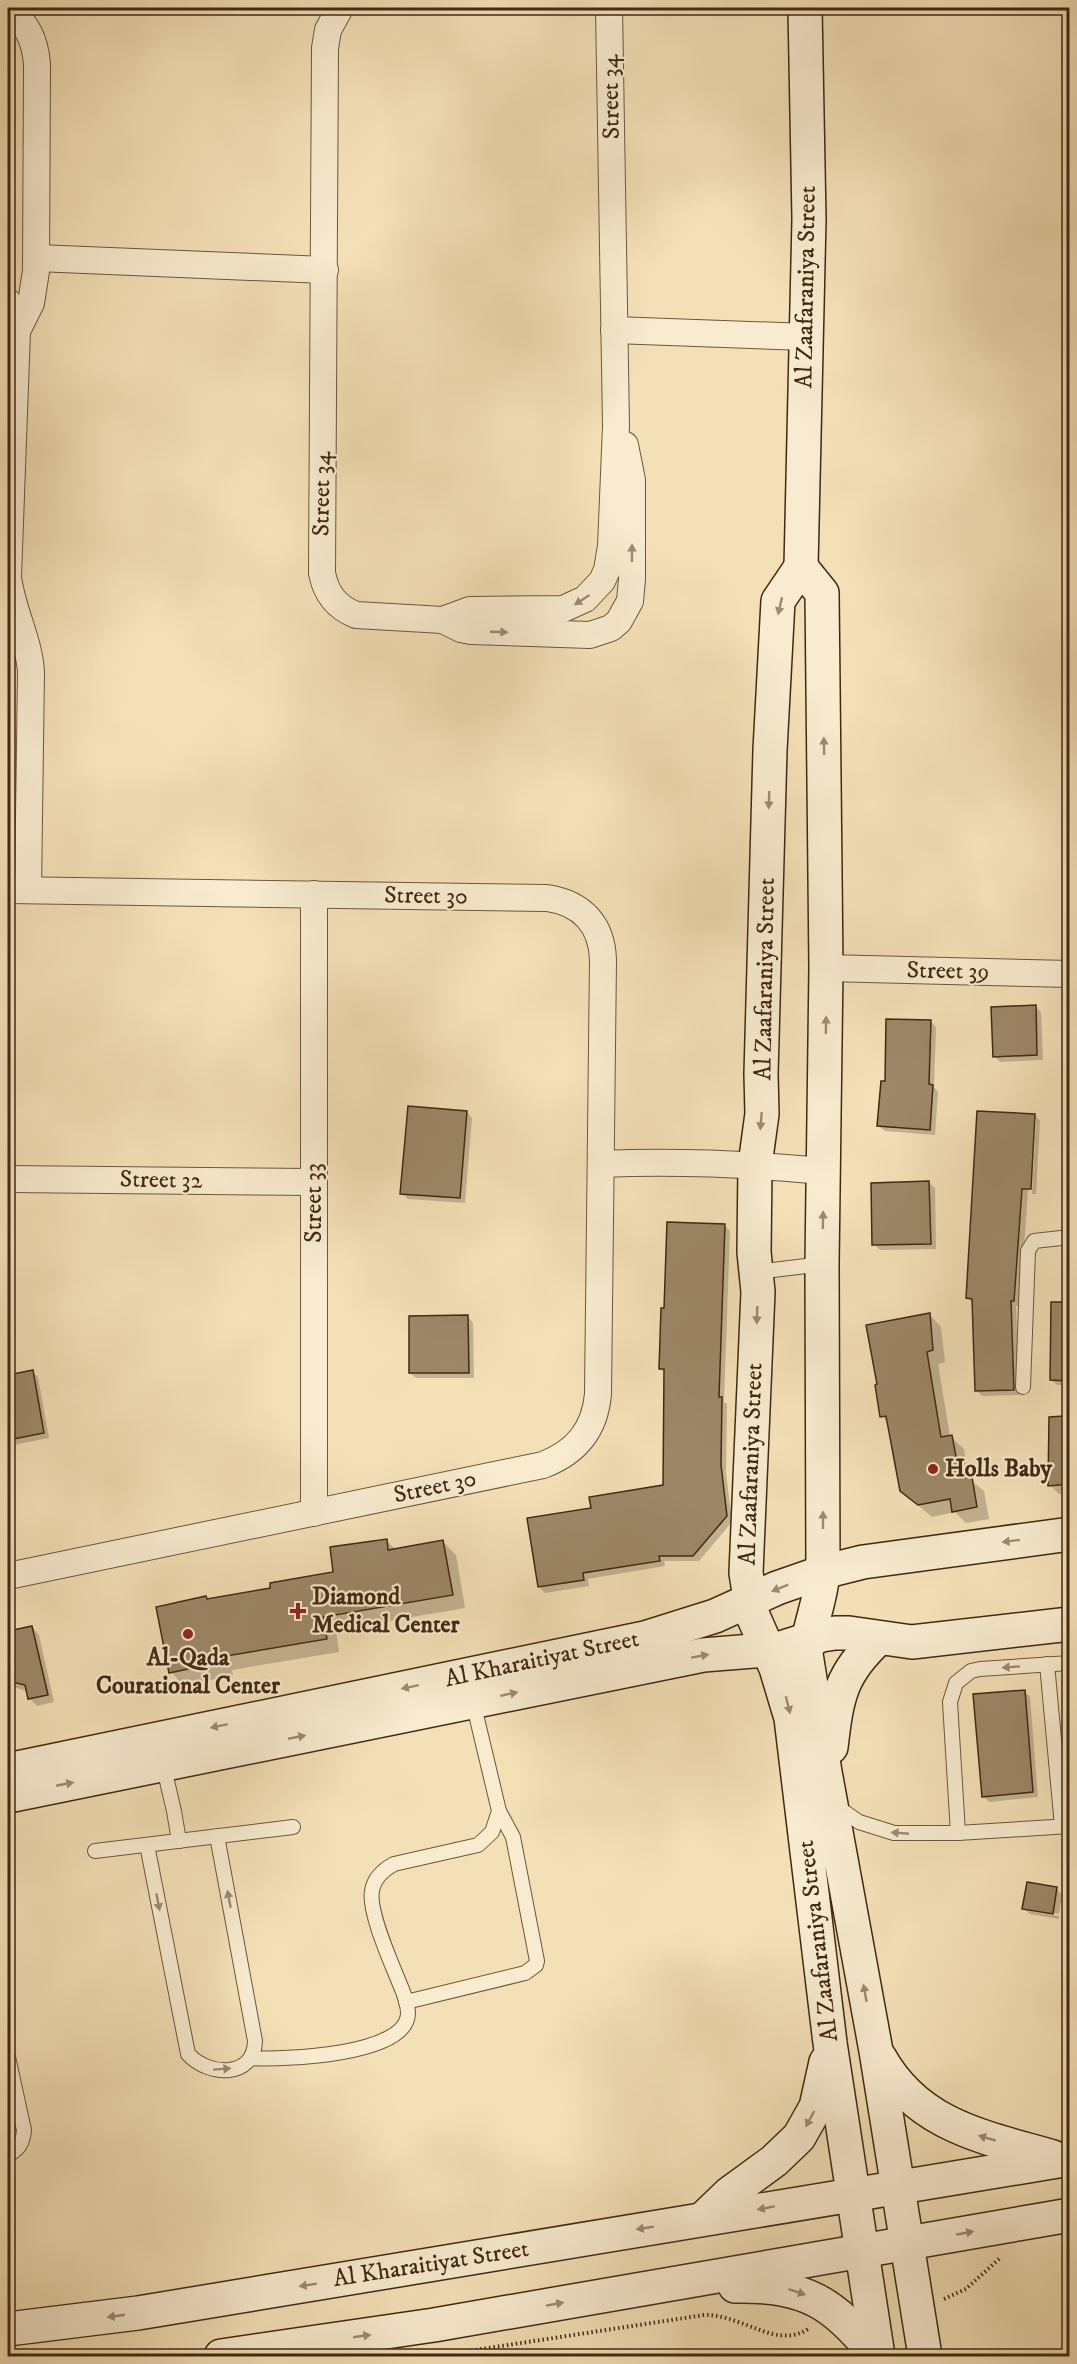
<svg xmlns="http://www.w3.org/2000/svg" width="1077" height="2364" font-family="'IM FELL DW Pica',serif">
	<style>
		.shadow { fill: #0003 }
		.building { fill: #9d8868; stroke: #3f2913; stroke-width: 1.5 }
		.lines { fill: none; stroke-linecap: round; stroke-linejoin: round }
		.lane-casing { stroke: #6c573c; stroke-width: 16 }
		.street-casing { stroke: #6c573c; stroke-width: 28 }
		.secondary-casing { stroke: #3f2913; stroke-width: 36 }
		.path { stroke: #3f2913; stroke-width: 4; stroke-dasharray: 1.5 3; stroke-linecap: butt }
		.lane { stroke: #f8ebd0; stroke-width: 14 }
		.street { stroke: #f8ebd0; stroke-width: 26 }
		.secondary { stroke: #f8ebd0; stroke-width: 33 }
		.oneway { fill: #9c8a72 }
		.poi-dot { fill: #8f2418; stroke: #f8ebd0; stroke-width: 2 }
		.labels { text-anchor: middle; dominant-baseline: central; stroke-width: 4.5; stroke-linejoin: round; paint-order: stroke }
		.street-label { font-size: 24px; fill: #3f2913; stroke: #f8ebd0 }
		.poi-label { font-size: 24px; font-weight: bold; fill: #3f2913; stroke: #f8ebd0; text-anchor: start }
	</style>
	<rect width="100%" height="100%" fill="#f4e0b7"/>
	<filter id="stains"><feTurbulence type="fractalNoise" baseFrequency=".00333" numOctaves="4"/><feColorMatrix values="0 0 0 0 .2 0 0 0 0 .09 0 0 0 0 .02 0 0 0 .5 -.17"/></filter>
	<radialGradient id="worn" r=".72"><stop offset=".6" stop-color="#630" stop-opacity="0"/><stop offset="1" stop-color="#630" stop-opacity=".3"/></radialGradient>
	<!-- shadow -->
	<g class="shadow">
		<polygon points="1035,1006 1041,1012 1043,1060 1000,1062 994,1056"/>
		<polygon points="930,1021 936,1027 934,1087 938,1092 935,1135 885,1131 879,1126 886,1083"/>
		<polygon points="467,1112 472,1118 465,1203 408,1199 402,1193"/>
		<polygon points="1035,1115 1040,1121 1036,1194 1032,1194 1036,1119 1033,1119 1020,1306 1016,1306 1019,1395 982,1396 976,1390 974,1304 968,1298"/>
		<polygon points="929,1183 935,1188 936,1249 880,1250 874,1244"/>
		<polygon points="724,1225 730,1231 724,1402 727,1404 726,1472 732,1522 699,1561 664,1561 665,1566 588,1579 589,1586 545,1593 539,1587 593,1509 664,1486 665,1373 661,1369 666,1309"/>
		<polygon points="1070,1303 1070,1386 1057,1385 1051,1380"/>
		<polygon points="929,1314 941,1327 945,1362 938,1364 950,1436 964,1449 969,1479 984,1491 989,1519 966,1523 955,1512 932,1517 901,1491 889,1424 882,1416"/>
		<polygon points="468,1317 473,1323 474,1378 416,1378 410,1373"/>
		<polygon points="32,1372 38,1377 49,1438 8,1446 8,1376"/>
		<polygon points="1070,1442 1070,1494 1059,1494 1050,1485 1050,1445"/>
		<polygon points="386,1540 396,1550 443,1542 456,1555 465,1608 336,1630 339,1652 232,1670 233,1675 184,1686 171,1672 206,1597 209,1601 272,1590 335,1573"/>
		<polygon points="32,1627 39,1635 54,1702 37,1706 29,1698 28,1691 8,1686 8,1632"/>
		<polygon points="1024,1691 1030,1697 1038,1797 989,1802 983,1796"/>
		<polygon points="1057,1889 1062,1895 1059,1914 1028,1908 1028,1911 1059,1916 1059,1919 1030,1914 1024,1908"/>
	</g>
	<!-- building -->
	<g class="building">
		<polygon points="1036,1005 1037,1055 993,1057 991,1007"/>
		<polygon points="886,1019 931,1020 929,1084 933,1085 930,1130 877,1126 881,1081 885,1081"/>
		<polygon points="408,1106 467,1111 460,1198 400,1194"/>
		<polygon points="977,1111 1035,1114 1031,1189 1022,1189 1014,1301 1011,1301 1014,1390 975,1391 972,1299 966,1298"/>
		<polygon points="929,1181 931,1244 872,1245 871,1183"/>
		<polygon points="667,1222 725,1224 719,1397 722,1397 721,1465 727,1516 693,1556 659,1556 660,1561 583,1573 584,1580 538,1587 527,1518 591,1508 589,1497 663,1485 664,1369 659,1369 661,1308 664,1308"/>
		<polygon points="1051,1302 1070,1302 1070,1381 1050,1380"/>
		<polygon points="930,1313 933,1350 927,1352 941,1437 952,1435 960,1478 972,1477 977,1507 952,1512 950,1499 918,1505 900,1491 886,1416 880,1417 875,1385 877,1384 866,1325"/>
		<polygon points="468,1315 469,1373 409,1373 409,1316"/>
		<polygon points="33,1370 44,1433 8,1440 8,1375"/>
		<polygon points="1064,1416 1069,1484 1048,1486 1049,1417"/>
		<polygon points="387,1539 388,1550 443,1540 453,1595 323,1617 327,1639 220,1657 221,1662 169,1673 156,1607 206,1596 207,1599 270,1588 270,1583 333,1572 330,1547"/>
		<polygon points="32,1626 48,1695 28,1699 25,1685 8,1681 8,1631"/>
		<polygon points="1025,1690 1033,1792 982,1797 973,1694"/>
		<polygon points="1027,1882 1057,1887 1053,1914 1022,1909"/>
	</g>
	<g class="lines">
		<defs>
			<g id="lane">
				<polyline points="757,1272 822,1264"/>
				<polyline points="1023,1387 1028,1251 1034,1241 1070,1237"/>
				<polyline points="1047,1664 1062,1826"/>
				<polyline points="163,1764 174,1811 179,1841"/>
				<polyline points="836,1806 859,1822 894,1833 958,1833 1070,1826"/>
				<polyline points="958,1833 950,1702 956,1683 971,1671 980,1669 1070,1663"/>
				<path d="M147 1845 188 2054C209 2077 254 2078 255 2041L217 1836"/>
				<polyline points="95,1851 293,1827"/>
				<polyline points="406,2002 525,1973 536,1965 537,1961 513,1837 499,1811"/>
				<path d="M8 2057 24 2130C23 2143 19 2149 8 2155"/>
				<path d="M251 2058C281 2060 408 2056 408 2013 408 2002 403 1992 399 1982 391 1962 368 1911 372 1891 374 1878 383 1870 394 1864L478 1845 492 1832 499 1811 473 1702"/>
			</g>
			<g id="street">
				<path d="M340 8 328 30 325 48 322 573C326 594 336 607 356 615L443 620 470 610 563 609 585 599 602 581 607 570 611 546 616 426 609 8"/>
				<path d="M8 9C27 23 35 40 37 64L36 271 31 303 17 331"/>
				<polyline points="37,258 325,270"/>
				<path d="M8 302 14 313 17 331 8 577C12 610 29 639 31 672L28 890"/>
				<polyline points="614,330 807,337"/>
				<polyline points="443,620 461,629 471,631 590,635 611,628 619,621 630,601 632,579 632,480 625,445"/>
				<path d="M8 890 547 898C582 903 602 925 603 960L598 1394C595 1429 577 1452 543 1465L8 1576"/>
				<polyline points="826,968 1070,974"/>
				<path d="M601 1164C676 1161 749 1164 823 1171"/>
				<polyline points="8,1179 314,1182"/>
				<polyline points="314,1513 314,894"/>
			</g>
			<g id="secondary">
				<polyline points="801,567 809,219 805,8"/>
				<path d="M831 1747C837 1697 840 1674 879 1638"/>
				<polyline points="8,1770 645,1638 715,1616 777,1588 823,1572 863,1562 1070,1534"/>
				<polyline points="8,1796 703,1655 778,1649 822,1635 835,1633 849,1633 912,1642 1070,1624"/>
				<path d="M880 2058C918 2126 984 2137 1053 2157"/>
				<polyline points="703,2219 730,2193 774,2161 799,2137 816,2107 826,2062"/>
				<path d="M735 2286C807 2285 832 2302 877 2356"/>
				<polyline points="8,2329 138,2313 1070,2159"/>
				<polyline points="221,2356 434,2325 1070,2215"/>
				<path d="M878 2356 830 2043 791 1718 776 1668 753 1616 746 1573 758 1292 754 1252 755 1165 762 1114 761 1074 770 750 778 601 801 567 822 593 826 968 822 1264 823 1572C821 1600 809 1626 806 1654L825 1772 876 2051 925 2356"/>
			</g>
		</defs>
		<!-- lane casing -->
		<use href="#lane" class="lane-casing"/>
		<!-- street casing -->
		<use href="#street" class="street-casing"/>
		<!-- secondary casing -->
		<use href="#secondary" class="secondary-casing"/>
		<!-- path -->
		<g class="path">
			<polyline points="944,2299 966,2289 1000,2258"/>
			<path d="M449 2354 704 2315C742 2314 776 2350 808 2329"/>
		</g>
		<!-- lane -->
		<use href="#lane" class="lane"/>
		<!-- street -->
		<use href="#street" class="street"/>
		<!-- secondary -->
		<use href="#secondary" class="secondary"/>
	</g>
	<!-- one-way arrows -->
	<defs><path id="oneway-solid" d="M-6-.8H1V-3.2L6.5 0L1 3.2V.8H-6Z" transform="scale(1.5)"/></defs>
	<g class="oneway">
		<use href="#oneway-solid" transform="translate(632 553) rotate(-90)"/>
		<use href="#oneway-solid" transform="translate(582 600) rotate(147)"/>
		<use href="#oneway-solid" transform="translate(780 606) rotate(103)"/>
		<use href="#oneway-solid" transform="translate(499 632) rotate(2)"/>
		<use href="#oneway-solid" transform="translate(824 746) rotate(-91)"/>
		<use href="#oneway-solid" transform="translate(769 800) rotate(92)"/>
		<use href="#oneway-solid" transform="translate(826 1025) rotate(-89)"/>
		<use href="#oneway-solid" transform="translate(761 1121) rotate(95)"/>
		<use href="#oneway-solid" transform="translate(823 1220) rotate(-89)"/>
		<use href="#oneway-solid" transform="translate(757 1315) rotate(92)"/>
		<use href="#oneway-solid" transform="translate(823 1520) rotate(-90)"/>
		<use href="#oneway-solid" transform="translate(1011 1541) rotate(173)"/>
		<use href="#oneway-solid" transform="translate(780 1588) rotate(158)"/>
		<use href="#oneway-solid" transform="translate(700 1656) rotate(-10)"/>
		<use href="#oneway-solid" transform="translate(1011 1667) rotate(176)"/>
		<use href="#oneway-solid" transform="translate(410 1687) rotate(168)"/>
		<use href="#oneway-solid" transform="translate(509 1694) rotate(-12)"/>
		<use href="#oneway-solid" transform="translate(788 1705) rotate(76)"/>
		<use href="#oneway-solid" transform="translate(219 1726) rotate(168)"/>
		<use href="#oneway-solid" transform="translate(297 1737) rotate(-11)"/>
		<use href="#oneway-solid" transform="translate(65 1784) rotate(-11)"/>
		<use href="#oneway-solid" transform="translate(900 1833) rotate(-175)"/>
		<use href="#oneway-solid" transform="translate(229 1899) rotate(-101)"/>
		<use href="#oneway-solid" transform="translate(158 1902) rotate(79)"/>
		<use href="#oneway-solid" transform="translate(865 1993) rotate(-100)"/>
		<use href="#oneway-solid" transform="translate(222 2069) rotate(-4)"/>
		<use href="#oneway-solid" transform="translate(810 2119) rotate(118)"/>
		<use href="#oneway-solid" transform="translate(987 2138) rotate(-164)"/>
		<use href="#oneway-solid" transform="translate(766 2208) rotate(170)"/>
		<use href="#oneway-solid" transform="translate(645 2228) rotate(171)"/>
		<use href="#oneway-solid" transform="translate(965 2233) rotate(-10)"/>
		<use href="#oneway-solid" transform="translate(308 2285) rotate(171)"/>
		<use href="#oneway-solid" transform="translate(797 2292) rotate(18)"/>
		<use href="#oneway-solid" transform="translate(555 2304) rotate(-10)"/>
		<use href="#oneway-solid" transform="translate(116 2316) rotate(172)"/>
		<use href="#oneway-solid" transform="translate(362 2336) rotate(-8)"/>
	</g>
	<!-- markers -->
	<g class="poi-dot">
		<circle cx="933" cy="1469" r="6"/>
		<path d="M295 1602h6v6h6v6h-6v6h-6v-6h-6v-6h6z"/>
		<circle cx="188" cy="1634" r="6"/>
	</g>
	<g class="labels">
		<!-- street labels -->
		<g class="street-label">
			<text transform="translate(611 97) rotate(-91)">Street 34</text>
			<text transform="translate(806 287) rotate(-89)">Al Zaafaraniya Street</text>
			<text transform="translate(322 494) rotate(-89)">Street 34</text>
			<text transform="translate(426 896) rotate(1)">Street 30</text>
			<text transform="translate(948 971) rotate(1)">Street 39</text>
			<text transform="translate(765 979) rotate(-89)">Al Zaafaraniya Street</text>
			<text transform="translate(161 1180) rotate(1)">Street 32</text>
			<text transform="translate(314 1203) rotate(-90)">Street 33</text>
			<text transform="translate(751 1464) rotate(-88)">Al Zaafaraniya Street</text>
			<text transform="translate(435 1487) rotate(-12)">Street 30</text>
			<text transform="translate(542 1659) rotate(-12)">Al Kharaitiyat Street</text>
			<text transform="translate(818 1941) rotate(-97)">Al Zaafaraniya Street</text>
			<text transform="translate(431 2264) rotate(-9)">Al Kharaitiyat Street</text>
		</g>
		<!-- poi labels -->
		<g class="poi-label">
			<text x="945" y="1469">Holls Baby</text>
			<text x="312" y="1597">Diamond<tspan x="312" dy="28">Medical Center</tspan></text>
			<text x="188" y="1658" text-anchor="middle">Al-Qada<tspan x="188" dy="28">Courational Center</tspan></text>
		</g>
	</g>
	<!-- margin -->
	<rect width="1077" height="2364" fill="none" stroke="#f4e0b7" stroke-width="30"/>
	<rect x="9" y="9" width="1059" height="2346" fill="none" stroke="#3f2913" stroke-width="3"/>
	<rect x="15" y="15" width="1047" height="2334" fill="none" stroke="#3f2913" stroke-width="1.5"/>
	<rect width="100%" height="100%" filter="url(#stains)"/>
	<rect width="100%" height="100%" fill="url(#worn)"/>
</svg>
